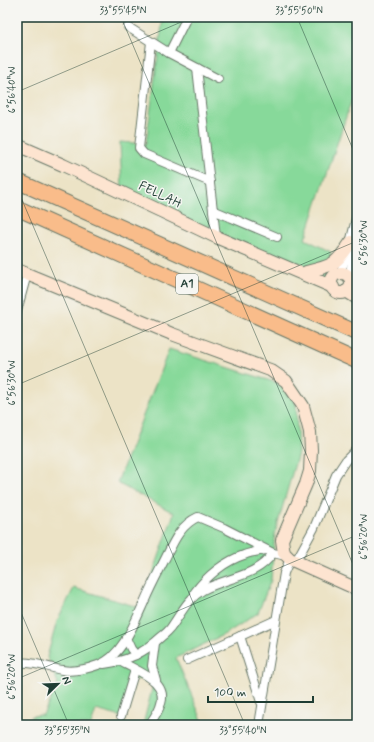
<svg xmlns="http://www.w3.org/2000/svg" width="374" height="742" font-family="Mynerve,sans-serif">
	<style>
		.green { fill: #87d99a; stroke: #538b67 }
		.lines { fill: none; stroke-linecap: round; stroke-linejoin: round }
		.street-casing { stroke: #677767; stroke-width: 10 }
		.secondary-casing { stroke: #677767; stroke-width: 14 }
		.highway-casing { stroke: #677767; stroke-width: 17 }
		.street { stroke: #fff; stroke-width: 8 }
		.secondary { stroke: #fde4d0; stroke-width: 12 }
		.highway { stroke: #f9bc8a; stroke-width: 15 }
		.ticks { fill: none; stroke: #1f3d34; stroke-width: 1; stroke-opacity: 0.45 }
		.labels { text-anchor: middle; dominant-baseline: central; stroke-width: 3; stroke-linejoin: round; paint-order: stroke }
		.shield { fill: #f6f6f2; stroke: #60746d; stroke-width: 1 }
		.shield-label { font-size: 12px; font-weight: bold; fill: #1f3d34 }
		.street-label { font-size: 13px; fill: #1f3d34; stroke: #f6f6f2 }
		.neatline { fill: none; stroke: #1f3d34; stroke-width: 1.5 }
		.ticks-label { font-size: 10px; text-anchor: middle; fill: #1f3d34 }
	</style>
	<rect width="100%" height="100%" fill="#f6f6f2"/>
	<filter id="ink" filterUnits="userSpaceOnUse"><feTurbulence type="fractalNoise" baseFrequency=".025" numOctaves="2"/><feDisplacementMap in="SourceGraphic" scale="8" xChannelSelector="R" yChannelSelector="G"/><feConvolveMatrix kernelMatrix="1 2 1 2 8 2 1 2 1" color-interpolation-filters="sRGB"/></filter>
	<filter id="wash" filterUnits="userSpaceOnUse"><feTurbulence type="fractalNoise" baseFrequency=".012" numOctaves="4" result="noise"/><feDisplacementMap in="SourceGraphic" scale="16" xChannelSelector="R" yChannelSelector="G"/><feGaussianBlur stdDeviation="0.9" result="paint"/><feColorMatrix in="noise" values="0 0 0 0 0 0 0 0 0 0 0 0 0 0 0 0 0 1.4 0 .05"/><feComposite in="paint" operator="in"/></filter>
	<g filter="url(#wash)">
		<rect width="100%" height="100%" fill="#ece3c6"/>
		<!-- green -->
		<g class="green">
			<polygon points="163,17 301,17 302,21 315,21 318,17 357,17 356,99 352,99 305,239 331,252 323,283 122,190 120,142 146,144"/>
			<polygon points="169,349 284,385 296,404 298,453 275,533 271,580 258,613 227,633 176,658 204,725 143,725 154,681 134,679 122,717 96,710 91,725 32,725 31,716 43,715 58,683 47,657 57,621 74,588 141,608 174,513 117,483"/>
		</g>
	</g>
	<g filter="url(#ink)">
		<g class="lines">
			<defs>
				<g id="street">
					<polyline points="128,27 169,53 218,79"/>
					<polyline points="151,42 139,148 144,154 210,182"/>
					<polyline points="169,53 187,17"/>
					<polyline points="197,68 216,237"/>
					<polyline points="213,210 277,237"/>
					<polyline points="340,273 347,255 357,215"/>
					<polyline points="350,278 353,247"/>
					<polyline points="17,311 27,274"/>
					<polyline points="296,561 314,528 336,475 346,460 357,449"/>
					<path d="M195 592C207 576 225 561 244 555 251 552 259 551 266 550"/>
					<polyline points="240,636 261,702"/>
					<polyline points="126,638 131,649 136,655"/>
					<polyline points="155,643 152,666 156,680"/>
					<polyline points="187,660 276,620"/>
					<path d="M120 661C136 671 171 681 160 706 158 712 153 719 149 725"/>
					<path d="M17 663C33 661 46 667 62 670 74 672 87 669 98 665 122 657 135 622 145 600 151 586 158 573 165 559 173 543 180 525 198 517L224 528 273 553 286 556"/>
					<path d="M104 664C127 661 144 653 161 637 165 634 169 631 172 626 182 612 187 599 203 590 227 577 257 577 273 553"/>
					<polyline points="121,716 135,670"/>
					<polyline points="259,725 284,573 290,559"/>
				</g>
				<g id="secondary">
					<polyline points="17,145 63,165 216,237 333,287"/>
					<polyline points="17,270 172,334 270,370 286,381 303,406 310,432 311,450 310,471 306,484 282,540 284,553 290,559 357,589"/>
					<path d="M306 272C332 266 336 265 351 242"/>
					<circle cx="341" cy="283" r="10"/>
					<polyline points="346,291 357,298"/>
				</g>
				<g id="highway">
					<polyline points="17,181 357,333"/>
					<polyline points="17,208 357,361"/>
				</g>
			</defs>
			<!-- street casing -->
			<use href="#street" class="street-casing"/>
			<!-- secondary casing -->
			<use href="#secondary" class="secondary-casing"/>
			<!-- highway casing -->
			<use href="#highway" class="highway-casing"/>
			<!-- street -->
			<use href="#street" class="street"/>
			<!-- secondary -->
			<use href="#secondary" class="secondary"/>
			<!-- highway -->
			<use href="#highway" class="highway"/>
		</g>
	</g>
	<!-- ticks -->
	<path class="ticks" d="M121 17 357 574M297 17 357 159M17 92 193 17M17 188 245 725M17 385 357 241M17 603 69 725M17 679 357 535"/>
	<g class="labels">
		<!-- shield labels -->
		<rect class="shield" x="176" y="274" width="22" height="20" rx="3"/>
		<g class="shield-label">
			<text x="187" y="284">A1</text>
		</g>
		<!-- street labels -->
		<g class="street-label">
			<text transform="translate(160 195) rotate(25)">FELLAH</text>
		</g>
	</g>
	<!-- margin -->
	<rect width="374" height="742" fill="none" stroke="#f6f6f2" stroke-width="44"/>
	<!-- north arrow -->
	<g transform="translate(58 684) rotate(67)" stroke="#f6f6f2" stroke-width="3" paint-order="stroke">
	<path d="M0-3L7 15L0 10L-7 15Z" fill="#1f3d34"/>
	<text y="-6" font-size="11" font-weight="bold" text-anchor="middle" fill="#1f3d34">N</text>
	</g>
	<!-- scale -->
	<path d="M208 696v6h105v-6" fill="none" stroke="#1f3d34" stroke-width="2"/>
	<text x="214" y="696" font-size="12" fill="#1f3d34" stroke="#f6f6f2" stroke-width="3" paint-order="stroke">100 m</text>
	<rect x="22" y="22" width="330" height="698" class="neatline"/>
	<g class="ticks-label">
		<text x="123" y="14">33°55'45"N</text>
		<text x="299" y="14">33°55'50"N</text>
		<text transform="translate(11 90) rotate(-90)" y="4">6°56'40"W</text>
		<text transform="translate(363 243) rotate(-90)" y="4">6°56'30"W</text>
		<text transform="translate(11 383) rotate(-90)" y="4">6°56'30"W</text>
		<text transform="translate(363 537) rotate(-90)" y="4">6°56'20"W</text>
		<text transform="translate(11 677) rotate(-90)" y="4">6°56'20"W</text>
		<text x="67" y="734">33°55'35"N</text>
		<text x="243" y="734">33°55'40"N</text>
	</g>
</svg>
